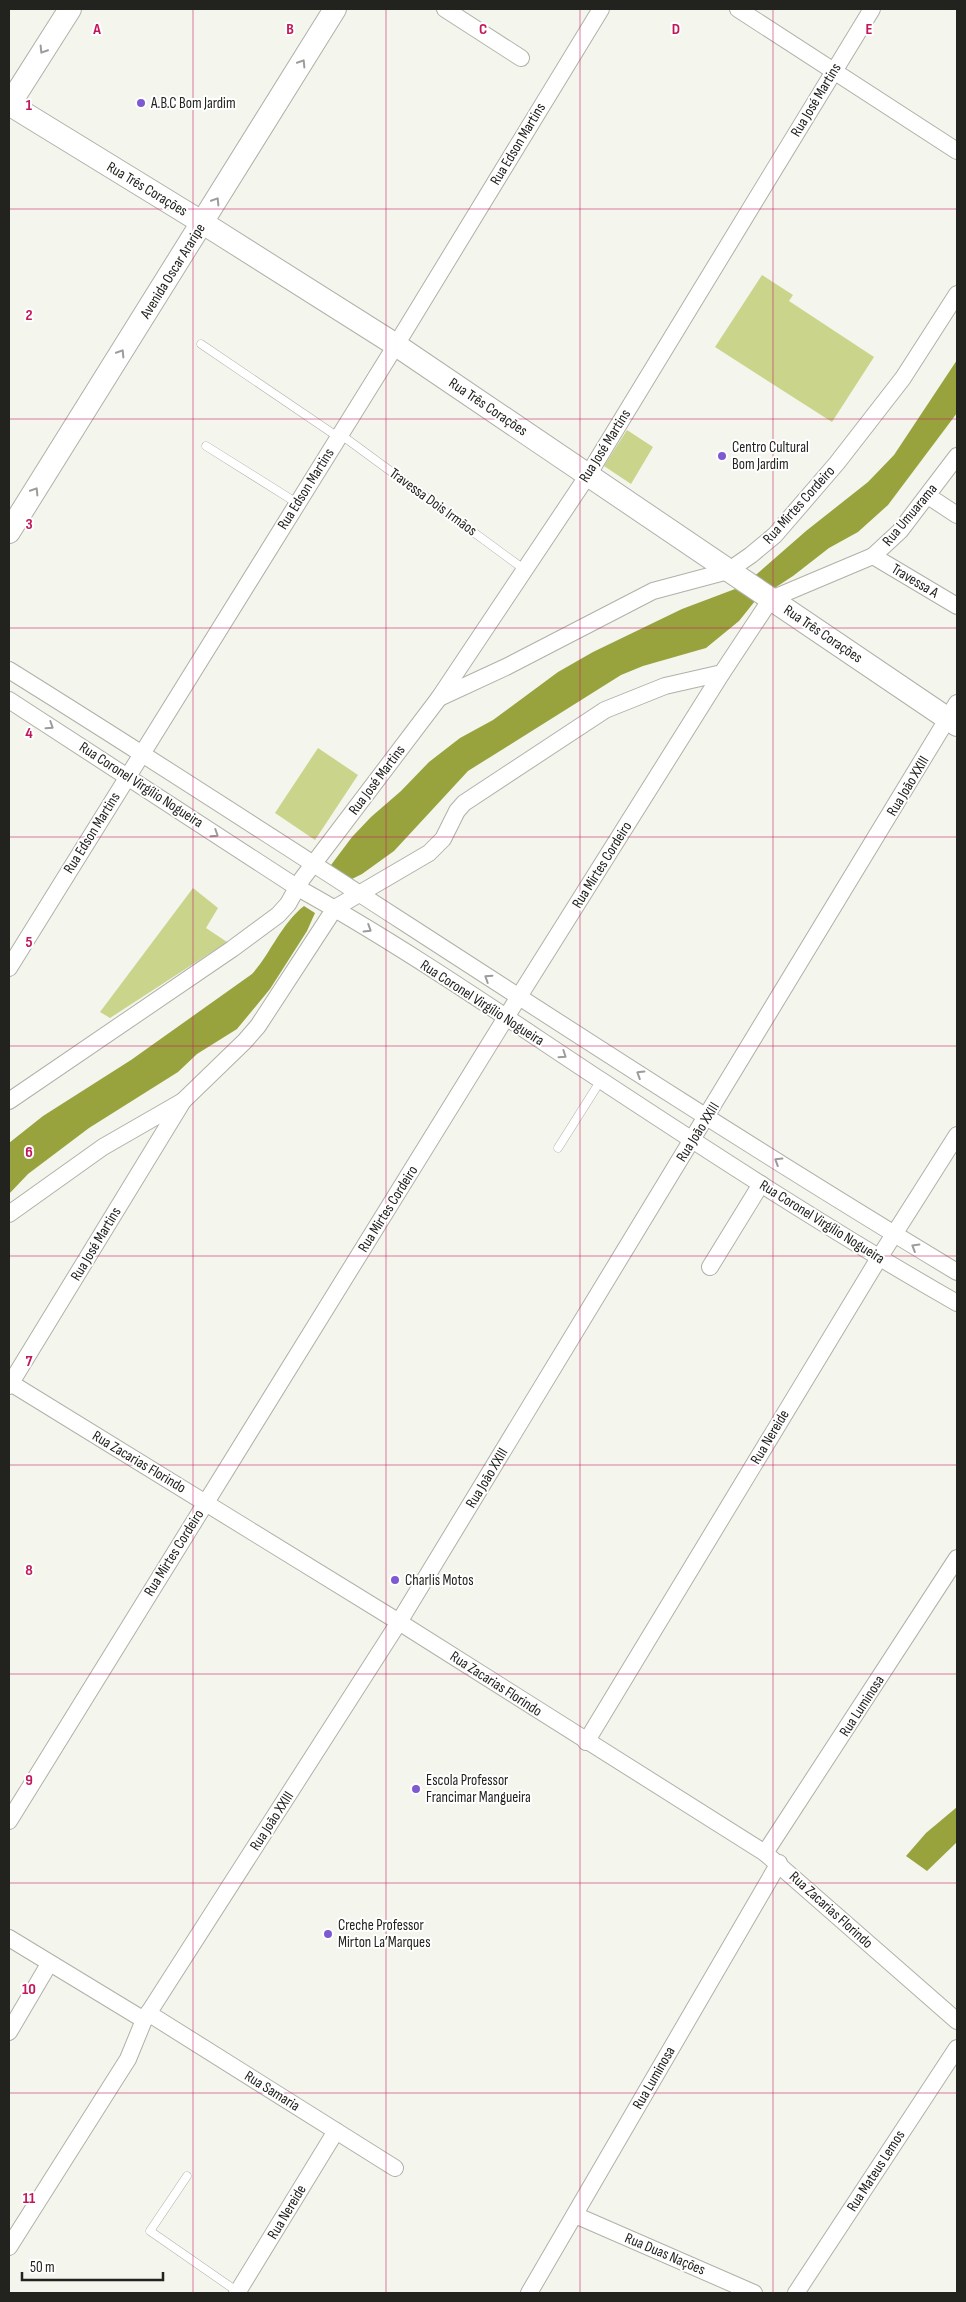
<svg xmlns="http://www.w3.org/2000/svg" width="966" height="2302" font-family="'Sofia Sans Condensed',sans-serif">
	<style>
		.green { fill: #cad58b }
		.water { fill: #98a33e }
		.lines { fill: none; stroke-linecap: round; stroke-linejoin: round }
		.lane-casing { stroke: #afb1a9; stroke-width: 9 }
		.street-casing { stroke: #afb1a9; stroke-width: 18 }
		.secondary-casing { stroke: #afb1a9; stroke-width: 24 }
		.lane { stroke: #fff; stroke-width: 8 }
		.street { stroke: #fff; stroke-width: 16 }
		.secondary { stroke: #fff; stroke-width: 22 }
		.oneway { stroke: #9c9c9a }
		.grid { fill: none; stroke: #c2185b; stroke-width: 1; stroke-opacity: 0.55 }
		.poi-dot { fill: #7e59d2; stroke: #fff; stroke-width: 2 }
		.labels { text-anchor: middle; dominant-baseline: central; stroke-width: 4; stroke-linejoin: round; paint-order: stroke }
		.street-label { font-size: 15px; fill: #22221f; stroke: #fff }
		.poi-label { font-size: 15px; fill: #22221f; stroke: #fff; text-anchor: start }
		.grid-label { font-size: 16px; text-anchor: middle; font-weight: bold; fill: #c2185b; stroke: #fff; stroke-width: 4; stroke-linejoin: round; paint-order: stroke }
	</style>
	<rect width="100%" height="100%" fill="#f4f5ed"/>
	<!-- green -->
	<g class="green">
		<polygon points="762,275 793,295 789,301 874,357 832,422 715,347"/>
		<polygon points="627,430 653,447 631,484 604,466"/>
		<polygon points="318,748 358,775 315,840 275,813"/>
		<polygon points="193,888 218,908 206,928 227,942 110,1018 100,1012"/>
	</g>
	<!-- water -->
	<g class="water">
		<polygon points="957,360 957,413 888,505 858,532 829,548 793,576 770,591 750,580 806,531 868,482 894,455"/>
		<polygon points="735,589 755,601 739,621 706,648 643,666 621,675 468,771 394,851 362,874 348,881 328,869 352,837 371,817 401,791 429,762 460,738 493,720 558,672 593,652 682,609"/>
		<path d="M304 906 315 913 307 931 270 989 237 1029 197 1054 178 1072 89 1128 28 1174 9 1194V1143L43 1116 131 1060 252 974C271 953 281 924 304 906Z"/>
		<polygon points="957,1807 957,1842 927,1871 906,1856 926,1833"/>
	</g>
	<g class="lines">
		<defs>
			<g id="lane">
				<polyline points="201,344 338,437"/>
				<polyline points="340,434 525,570"/>
				<polyline points="206,446 297,503"/>
				<polyline points="558,1148 601,1080"/>
				<polyline points="187,2176 150,2231 238,2292"/>
			</g>
			<g id="street">
				<polyline points="445,9 521,58"/>
				<polyline points="738,9 957,151"/>
				<polyline points="928,496 957,515"/>
				<polyline points="873,556 957,606"/>
				<path d="M9 670C327 868 636 1079 957 1272"/>
				<polyline points="439,698 508,666 653,591 728,571 751,555 775,535 837,463 903,378 957,294"/>
				<path d="M9 700 298 888C403 946 502 1015 602 1081 719 1158 836 1234 957 1303"/>
				<polyline points="9,968 396,345 601,9"/>
				<polyline points="9,1101 232,949 278,915 288,904 302,879 439,698 588,475 872,9"/>
				<polyline points="9,1214 103,1147 183,1101 245,1041 258,1026 335,908 429,853 443,839 457,811 464,803 605,710 665,686 722,673"/>
				<polyline points="710,1267 761,1184"/>
				<polyline points="9,1382 399,1622 765,1853 957,2021"/>
				<polyline points="9,1386 183,1101"/>
				<polyline points="586,1742 879,1258 957,1135"/>
				<polyline points="9,1821 518,998 722,673 771,599 873,556 900,531 957,456"/>
				<polyline points="765,1853 957,1558"/>
				<polyline points="9,1938 144,2020"/>
				<polyline points="148,2013 395,2168"/>
				<polyline points="9,2032 49,1964"/>
				<polyline points="575,2215 754,2293"/>
				<polyline points="9,2247 128,2059 144,2020 399,1622 957,703"/>
				<polyline points="237,2293 336,2131"/>
				<polyline points="529,2293 779,1863"/>
				<polyline points="796,2293 957,2048"/>
			</g>
			<g id="secondary">
				<polyline points="9,104 203,223 396,345 957,725"/>
				<polyline points="9,105 70,9"/>
				<polyline points="9,532 335,9"/>
			</g>
		</defs>
		<!-- lane casing -->
		<use href="#lane" class="lane-casing"/>
		<!-- street casing -->
		<use href="#street" class="street-casing"/>
		<!-- secondary casing -->
		<use href="#secondary" class="secondary-casing"/>
		<!-- lane -->
		<use href="#lane" class="lane"/>
		<!-- street -->
		<use href="#street" class="street"/>
		<!-- secondary -->
		<use href="#secondary" class="secondary"/>
	</g>
	<!-- one-way arrows -->
	<defs><path id="oneway-chevron" d="M-2-3.5L2.5 0L-2 3.5" fill="none" stroke-width="1.6" stroke-linecap="round" stroke-linejoin="round" transform="scale(1.25)"/></defs>
	<g class="oneway">
		<use href="#oneway-chevron" transform="translate(43 50) rotate(122)"/>
		<use href="#oneway-chevron" transform="translate(302 63) rotate(-58)"/>
		<use href="#oneway-chevron" transform="translate(216 201) rotate(-58)"/>
		<use href="#oneway-chevron" transform="translate(121 353) rotate(-58)"/>
		<use href="#oneway-chevron" transform="translate(35 491) rotate(-58)"/>
		<use href="#oneway-chevron" transform="translate(50 726) rotate(33)"/>
		<use href="#oneway-chevron" transform="translate(215 834) rotate(33)"/>
		<use href="#oneway-chevron" transform="translate(368 929) rotate(32)"/>
		<use href="#oneway-chevron" transform="translate(488 978) rotate(-147)"/>
		<use href="#oneway-chevron" transform="translate(563 1055) rotate(34)"/>
		<use href="#oneway-chevron" transform="translate(640 1074) rotate(-148)"/>
		<use href="#oneway-chevron" transform="translate(778 1161) rotate(-148)"/>
		<use href="#oneway-chevron" transform="translate(915 1247) rotate(-149)"/>
	</g>
	<!-- grid -->
	<path class="grid" d="M193 9V2293M386 9V2293M580 9V2293M773 9V2293M9 209H957M9 419H957M9 628H957M9 837H957M9 1046H957M9 1256H957M9 1465H957M9 1674H957M9 1883H957M9 2093H957"/>
	<!-- markers -->
	<g class="poi-dot">
		<circle cx="141" cy="103" r="5"/>
		<circle cx="722" cy="456" r="5"/>
		<circle cx="395" cy="1580" r="5"/>
		<circle cx="416" cy="1789" r="5"/>
		<circle cx="328" cy="1934" r="5"/>
	</g>
	<g class="labels">
		<!-- street labels -->
		<g class="street-label">
			<text transform="translate(816 100) rotate(-59)">Rua José Martins</text>
			<text transform="translate(518 144) rotate(-59)">Rua Edson Martins</text>
			<text transform="translate(147 189) rotate(31)">Rua Três Corações</text>
			<text transform="translate(173 271) rotate(-58)">Avenida Oscar Araripe</text>
			<text transform="translate(488 407) rotate(34)">Rua Três Corações</text>
			<text transform="translate(605 446) rotate(-58)">Rua José Martins</text>
			<text transform="translate(306 489) rotate(-58)">Rua Edson Martins</text>
			<text transform="translate(433 502) rotate(36)">Travessa Dois Irmãos</text>
			<text transform="translate(799 505) rotate(-48)">Rua Mirtes Cordeiro</text>
			<text transform="translate(910 515) rotate(-50)">Rua Umuarama</text>
			<text transform="translate(915 581) rotate(31)">Travessa A</text>
			<text transform="translate(823 634) rotate(34)">Rua Três Corações</text>
			<text transform="translate(377 780) rotate(-53)">Rua José Martins</text>
			<text transform="translate(141 785) rotate(33)">Rua Coronel Virgílio Nogueira</text>
			<text transform="translate(908 786) rotate(-59)">Rua João XXIII</text>
			<text transform="translate(92 833) rotate(-58)">Rua Edson Martins</text>
			<text transform="translate(602 865) rotate(-58)">Rua Mirtes Cordeiro</text>
			<text transform="translate(482 1003) rotate(33)">Rua Coronel Virgílio Nogueira</text>
			<text transform="translate(698 1132) rotate(-58)">Rua João XXIII</text>
			<text transform="translate(388 1209) rotate(-58)">Rua Mirtes Cordeiro</text>
			<text transform="translate(822 1222) rotate(32)">Rua Coronel Virgílio Nogueira</text>
			<text transform="translate(96 1244) rotate(-59)">Rua José Martins</text>
			<text transform="translate(770 1437) rotate(-59)">Rua Nereide</text>
			<text transform="translate(139 1462) rotate(31)">Rua Zacarias Florindo</text>
			<text transform="translate(487 1478) rotate(-59)">Rua João XXIII</text>
			<text transform="translate(174 1553) rotate(-58)">Rua Mirtes Cordeiro</text>
			<text transform="translate(496 1684) rotate(33)">Rua Zacarias Florindo</text>
			<text transform="translate(862 1706) rotate(-57)">Rua Luminosa</text>
			<text transform="translate(272 1821) rotate(-57)">Rua João XXIII</text>
			<text transform="translate(831 1910) rotate(42)">Rua Zacarias Florindo</text>
			<text transform="translate(654 2078) rotate(-60)">Rua Luminosa</text>
			<text transform="translate(272 2091) rotate(32)">Rua Samaria</text>
			<text transform="translate(876 2171) rotate(-57)">Rua Mateus Lemos</text>
			<text transform="translate(287 2212) rotate(-59)">Rua Nereide</text>
			<text transform="translate(665 2254) rotate(23)">Rua Duas Nações</text>
		</g>
		<!-- poi labels -->
		<g class="poi-label">
			<text x="151" y="103">A.B.C Bom Jardim</text>
			<text x="732" y="447">Centro Cultural<tspan x="732" dy="17">Bom Jardim</tspan></text>
			<text x="405" y="1580">Charlis Motos</text>
			<text x="426" y="1780">Escola Professor<tspan x="426" dy="17">Francimar Mangueira</tspan></text>
			<text x="338" y="1925">Creche Professor<tspan x="338" dy="17">Mirton La’Marques</tspan></text>
		</g>
	</g>
	<g class="grid-label">
		<text x="97" y="34">A</text>
		<text x="290" y="34">B</text>
		<text x="483" y="34">C</text>
		<text x="676" y="34">D</text>
		<text x="869" y="34">E</text>
		<text x="29" y="110">1</text>
		<text x="29" y="320">2</text>
		<text x="29" y="529">3</text>
		<text x="29" y="738">4</text>
		<text x="29" y="947">5</text>
		<text x="29" y="1157">6</text>
		<text x="29" y="1366">7</text>
		<text x="29" y="1575">8</text>
		<text x="29" y="1785">9</text>
		<text x="29" y="1994">10</text>
		<text x="29" y="2203">11</text>
	</g>
	<!-- border -->
	<rect width="966" height="2302" fill="none" stroke="#22221f" stroke-width="20"/>
	<!-- scale -->
	<path d="M22 2272v8h141v-8" fill="none" stroke="#22221f" stroke-width="2.5"/>
	<text x="30" y="2272" font-size="15" fill="#22221f" stroke="#ffffff" stroke-width="4" paint-order="stroke">50 m</text>
</svg>
